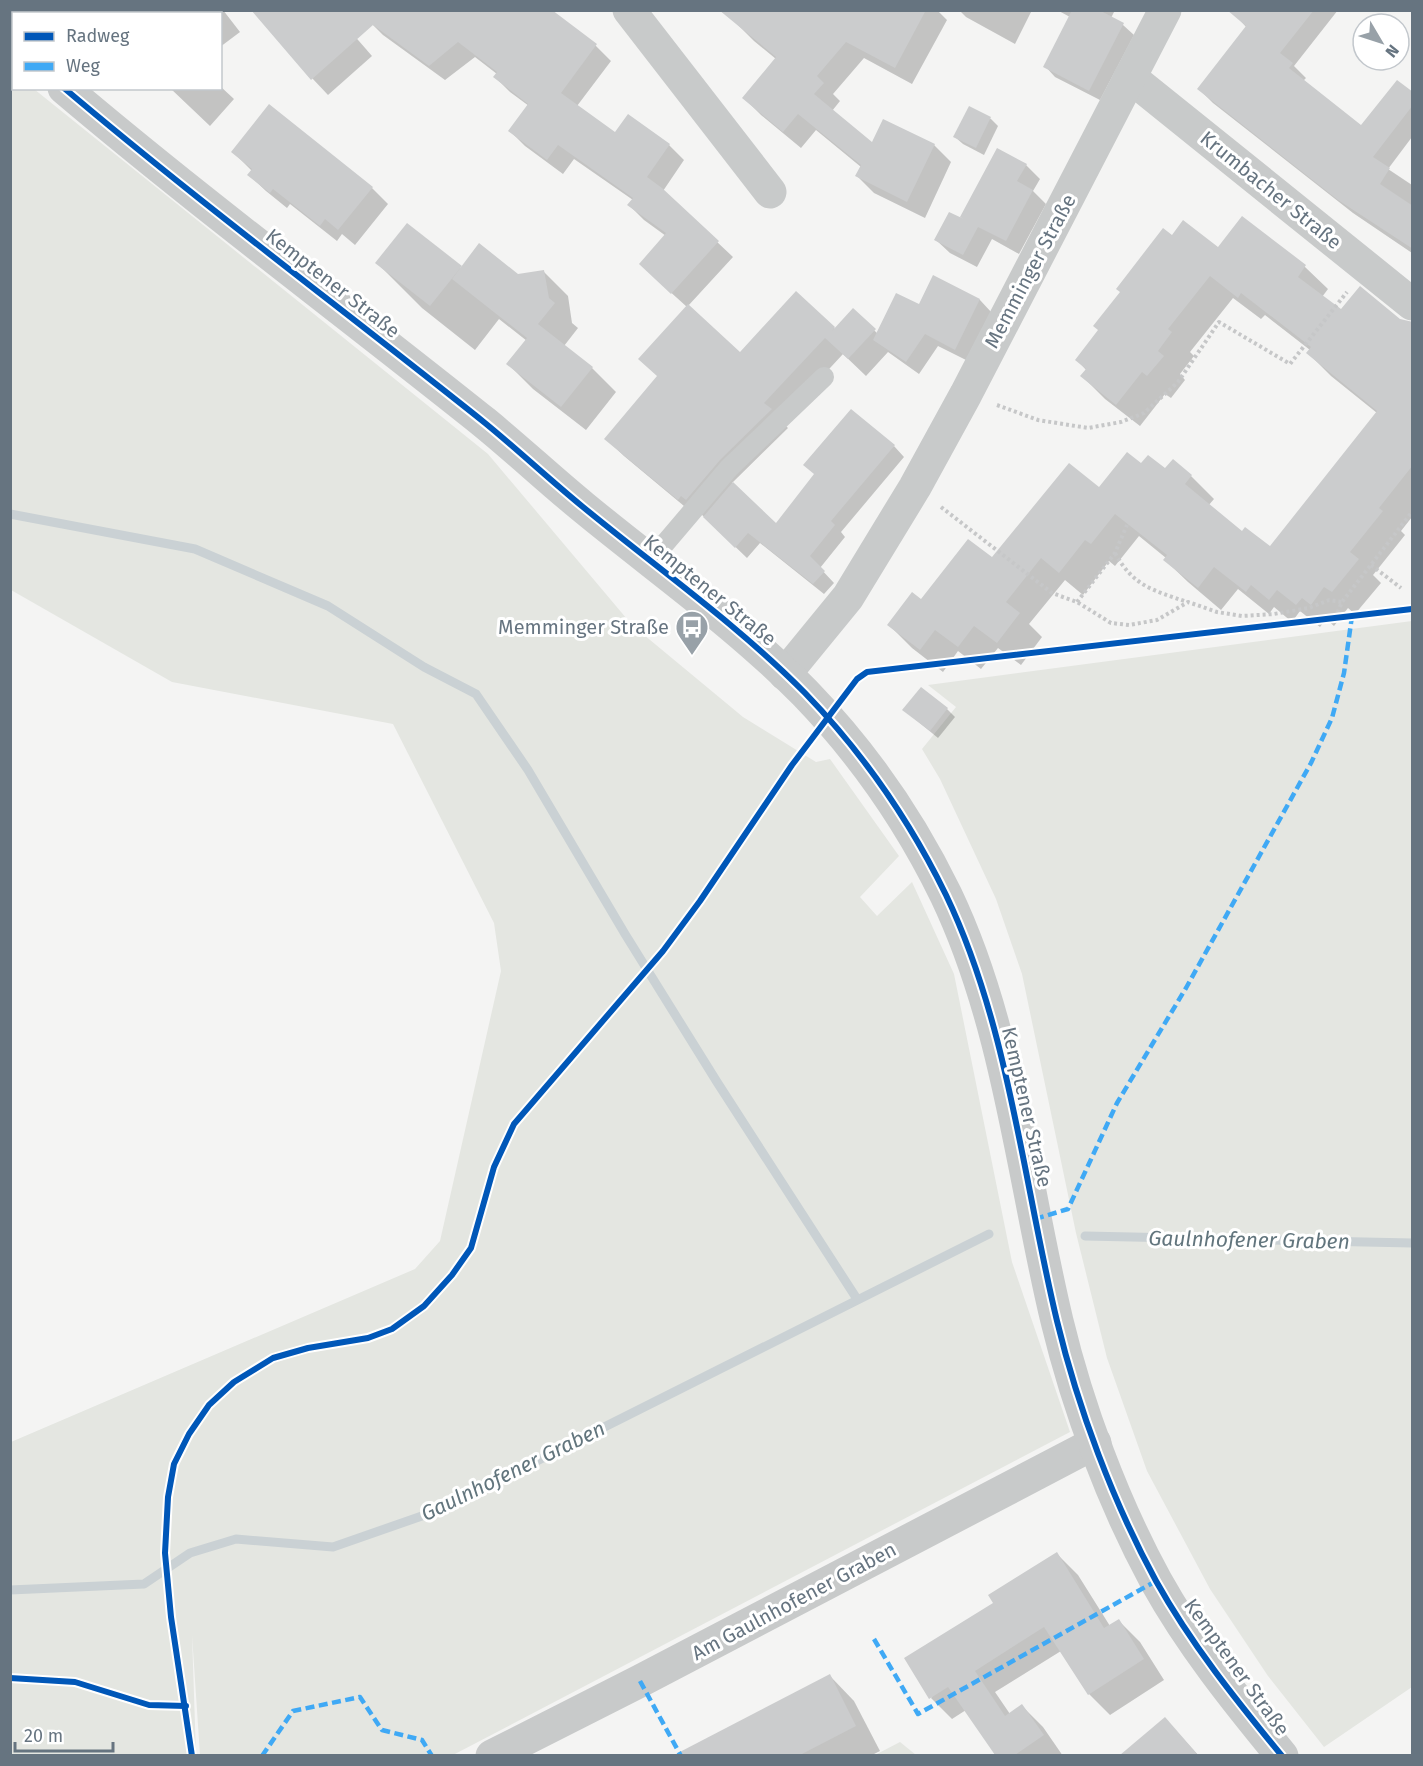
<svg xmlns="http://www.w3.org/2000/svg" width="1423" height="1766" font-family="'Fira Sans',sans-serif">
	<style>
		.green { fill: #e4e6e1 }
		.shadow { fill: #0003 }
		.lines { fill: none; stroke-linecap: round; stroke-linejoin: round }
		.stream { stroke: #cad1d4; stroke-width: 9 }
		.building { fill: #cbcccd }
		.path { stroke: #c6c7c8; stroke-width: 4; stroke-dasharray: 3 3; stroke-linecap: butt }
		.service { stroke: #c8caca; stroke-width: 20 }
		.minor { stroke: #c8caca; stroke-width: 33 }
		.tertiary { stroke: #c8caca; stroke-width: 33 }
		.quiet { stroke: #3fa9f5; stroke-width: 4.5; stroke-dasharray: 9 4.5; stroke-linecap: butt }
		.cycleway-casing { stroke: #fff; stroke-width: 10 }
		.cycleway { stroke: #0057b8; stroke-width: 6 }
		.labels { text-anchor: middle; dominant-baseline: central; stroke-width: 6; stroke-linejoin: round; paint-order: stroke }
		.street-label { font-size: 20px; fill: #667480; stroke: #fff }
		.poi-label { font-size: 20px; fill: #667480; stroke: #fff; text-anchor: end }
		.water-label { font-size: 21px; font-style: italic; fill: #62757d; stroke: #fff }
	</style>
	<rect width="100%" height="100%" fill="#f4f4f3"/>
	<!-- green -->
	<g class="green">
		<polygon points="11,70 13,72 14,88 34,89 488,454 632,625 743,717 816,762 830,759 899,856 860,897 877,916 912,882 954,974 1012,1262 1070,1432 453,1755 200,1755 192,1635 196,1755 11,1755 11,1442 415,1269 440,1241 501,971 494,923 393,724 172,682 11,590"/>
		<polygon points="1412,621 1412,1687 1324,1747 1268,1676 1210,1589 1147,1471 1107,1358 1076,1233 1022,974 996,899 940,779 922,749 956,707 928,685"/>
		<polygon points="900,1742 916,1755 875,1755"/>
	</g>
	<!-- shadow -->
	<g class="shadow">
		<polygon points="75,10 223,10 240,32 220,47 220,14 72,14"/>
		<polygon points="332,10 372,56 328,95 312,78"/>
		<polygon points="551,10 596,46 611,61 577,106 615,134 669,145 684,160 663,191 733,257 688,306 740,354 796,294 835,329 853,310 878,334 919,306 934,277 980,300 992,313 968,361 938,346 919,374 888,352 866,376 843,354 781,421 788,428 732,483 776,525 894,446 904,457 841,532 845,537 820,568 834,583 824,594 760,543 747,558 699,512 696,516 624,456 606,439 658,377 687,307 656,279 666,236 644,220 629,205 633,200 574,159 563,174 525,146 510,131 529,106 510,92 495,77 497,74 475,57 445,80 383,35 368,20"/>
		<polygon points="764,10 937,10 947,20 912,84 864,58 833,94 840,101 832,111 872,144 934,145 951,162 925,218 874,193 857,176 861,167 816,130 801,148 761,115 744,98 776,59 754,41 737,24"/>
		<polygon points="959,10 1032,10 1015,44 966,17"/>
		<polygon points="1057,10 1115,10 1111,18 1123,25 1134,35 1100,100 1055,77 1045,66 1070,17"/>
		<polygon points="1242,10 1338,10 1294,66 1306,78 1303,81 1361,128 1412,94 1412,137 1388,169 1412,185 1412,253 1353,213 1213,103 1199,89 1247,28 1237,17"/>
		<polygon points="220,86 234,99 210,126 170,88 220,88"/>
		<polygon points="969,108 991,119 998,126 984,155 963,144 955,137"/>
		<polygon points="998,150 1026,165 1040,179 1033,191 1046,204 1019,254 992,239 977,267 950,253 936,240 967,222"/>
		<polygon points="233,152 372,188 388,204 355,245 342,234 337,241 290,204 287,208 266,191 249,175 252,171"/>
		<polygon points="1242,218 1305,267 1328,289 1322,297 1342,311 1400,320 1412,324 1412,517 1401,531 1405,535 1373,575 1381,583 1355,614 1348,608 1334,626 1326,619 1320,627 1300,611 1292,622 1274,607 1269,614 1238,589 1221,610 1188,582 1165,560 1166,558 1139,536 1115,566 1109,561 1083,595 1065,580 1029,624 1042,637 1021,665 998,648 981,669 958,651 943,672 912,648 889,625 921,601 992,559 1099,489 1141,466 1191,476 1214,499 1208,506 1242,533 1270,548 1377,413 1331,376 1308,353 1310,350 1265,315 1261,319 1233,298 1190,352 1194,356 1180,374 1185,380 1171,398 1165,394 1140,426 1105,399 1082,376 1087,371 1077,360 1172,237 1218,249"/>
		<polygon points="377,263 462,268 518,276 543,271 568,296 572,323 578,328 564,346 592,368 616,392 586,430 533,389 508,364 527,341 499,319 475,350 422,308"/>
		<polygon points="947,709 955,717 938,738 904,710"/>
		<polygon points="1057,1554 1078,1575 1110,1626 1119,1621 1140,1642 1164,1680 1110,1715 1089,1694 1061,1651 995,1692 1010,1714 1022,1706 1043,1727 1063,1756 997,1756 966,1710 952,1719 931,1698 995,1603"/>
		<polygon points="830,1676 854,1701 880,1751 870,1756 679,1756"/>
		<polygon points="1165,1719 1199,1756 1123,1756 1123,1755"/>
	</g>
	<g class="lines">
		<!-- stream -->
		<g class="stream">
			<polyline points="10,514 195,549 328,606 424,667 476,694 528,770 625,934 717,1082 857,1299"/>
			<polyline points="1085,1236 1412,1243"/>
			<polyline points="10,1590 144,1584 190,1553 236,1539 333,1547 439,1510 989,1234"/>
		</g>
	</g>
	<!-- building -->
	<g class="building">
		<polygon points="251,10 552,10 597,44 561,93 615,132 628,114 670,144 647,177 662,188 719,241 671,294 639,264 666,233 627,205 633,198 558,145 547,160 508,131 528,104 493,77 497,72 458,42 429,66 373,25 311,80"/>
		<polygon points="719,10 926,10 895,68 846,42 817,76 824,83 814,94 872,142 883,119 935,144 907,202 855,176 861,165 798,114 783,132 742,98 776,57"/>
		<polygon points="1072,10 1099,10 1124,23 1089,91 1043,67"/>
		<polygon points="1227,10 1314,10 1280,53 1293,63 1289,68 1361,125 1397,80 1413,92 1413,105 1373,157 1390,168 1380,184 1413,206 1413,249 1338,200 1197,89 1246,26"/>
		<polygon points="269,104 373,187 338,230 325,219 320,226 273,189 270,193 247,175 252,169 231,152"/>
		<polygon points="969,106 991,117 976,148 953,137"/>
		<polygon points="997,148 1027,164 1017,181 1033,190 1006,241 978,227 963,255 934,240 949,212 964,219 960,217"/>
		<polygon points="1242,216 1306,265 1298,277 1341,309 1360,286 1400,319 1413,322 1413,465 1379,508 1383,511 1350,552 1359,559 1332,592 1324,587 1311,605 1302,598 1296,605 1277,590 1269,600 1251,585 1246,592 1214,567 1198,588 1163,560 1167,555 1115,514 1091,544 1085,540 1059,573 1041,558 1006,602 1020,613 997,643 974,626 958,647 935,630 920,650 887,625 912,592 921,599 968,539 992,557 1069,463 1099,487 1127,452 1141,463 1148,455 1165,468 1173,459 1192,475 1185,484 1242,531 1245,527 1270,546 1377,411 1306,353 1311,347 1241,293 1238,298 1210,276 1168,329 1172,332 1158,351 1164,356 1147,376 1142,372 1116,405 1080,376 1086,369 1075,360 1098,330 1093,326 1120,292 1116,289 1163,228 1172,235 1183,220 1218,247"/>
		<polygon points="407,223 462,266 430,306 375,263"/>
		<polygon points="479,243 518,274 544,270 549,298 555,303 538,324 593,367 561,407 506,364 527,338 452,279"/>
		<polygon points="933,275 980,299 955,350 925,334 906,362 873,340 896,293 919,304"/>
		<polygon points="796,291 835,327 832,331 853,308 876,329 848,359 825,338 764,403 772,409 720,460 686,500 681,496 678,500 604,439 657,376 638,359 688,304 740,352"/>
		<polygon points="851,409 895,445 831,521 835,525 810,556 825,571 813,584 748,533 735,548 703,517 733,482 776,523 814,474 803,465"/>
		<polygon points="921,687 948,708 930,731 902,710"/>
		<polygon points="1057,1552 1104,1628 1119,1619 1144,1659 1088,1695 1044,1627 975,1671 1005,1716 1022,1704 1044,1735 1015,1755 995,1755 948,1687 929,1699 904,1658 993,1603 988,1595"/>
		<polygon points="830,1674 856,1726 800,1755 674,1755"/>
		<polygon points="1165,1717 1198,1755 1120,1755"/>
	</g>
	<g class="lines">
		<!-- path -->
		<g class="path">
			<polyline points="997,405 1038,420 1088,428 1121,422 1144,413 1178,382 1219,322 1290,364 1347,292"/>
			<polyline points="941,507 1052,593 1077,602 1111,623 1129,625 1157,620 1188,602 1217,612 1242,616 1274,614 1309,608 1329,600 1342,602"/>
			<path d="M1115 553C1134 587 1153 590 1187 602"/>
			<polyline points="1371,565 1401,588"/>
			<polyline points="1077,602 1115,553 1127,525"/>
			<polyline points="1335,618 1342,602 1412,512"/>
		</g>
		<!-- service -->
		<polyline class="service" points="650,561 729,468 824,377"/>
		<!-- minor -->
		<g class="minor">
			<polyline points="629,10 770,192"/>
			<polyline points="1130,77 1412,304"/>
			<polyline points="785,674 848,597 915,487 966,394 1165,10"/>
			<polyline points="492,1756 640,1681 1095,1443"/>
		</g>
		<!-- tertiary -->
		<g class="tertiary">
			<polyline points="10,42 14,45"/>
			<path d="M64 88C201 204 345 311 485 423 518 450 550 480 583 507 657 568 737 624 805 693 862 752 910 821 946 895 1009 1027 1023 1180 1057 1321 1078 1408 1113 1502 1156 1581 1191 1644 1236 1700 1282 1756"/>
		</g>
		<!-- quiet -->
		<g class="quiet">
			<polyline points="1035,1219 1068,1209 1117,1103 1186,988 1311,763 1332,718 1344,673 1352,616"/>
			<polyline points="874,1639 918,1714 1156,1581"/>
			<polyline points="640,1681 681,1756"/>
			<polyline points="262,1756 293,1711 360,1697 382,1730 422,1740 432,1756"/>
		</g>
		<defs>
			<g id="cycleway">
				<path d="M64 88C201 204 345 311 485 423 518 450 550 480 583 507 657 568 737 624 805 693 862 752 910 821 946 895 1009 1027 1023 1180 1057 1321 1078 1408 1113 1502 1156 1581 1191 1644 1236 1700 1282 1756"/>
				<polyline points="10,1678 75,1682 149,1705 186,1706"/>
				<polyline points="192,1756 171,1617 165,1553 168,1497 174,1464 189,1434 209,1405 234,1382 273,1358 308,1348 368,1338 392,1329 424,1306 452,1275 471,1248 494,1167 514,1124 663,951 700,901 792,765 857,679 867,672 1412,609"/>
			</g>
		</defs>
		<!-- cycleway casing -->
		<use href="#cycleway" class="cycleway-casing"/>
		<!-- cycleway -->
		<use href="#cycleway" class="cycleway"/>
	</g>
	<!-- icons -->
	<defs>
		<symbol id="bus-pin" viewBox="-11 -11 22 30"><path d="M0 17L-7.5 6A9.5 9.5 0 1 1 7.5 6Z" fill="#98a1a8" stroke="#fff"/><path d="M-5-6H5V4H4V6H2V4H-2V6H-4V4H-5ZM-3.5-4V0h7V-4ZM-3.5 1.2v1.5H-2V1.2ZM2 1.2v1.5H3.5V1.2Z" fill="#fff"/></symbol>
	</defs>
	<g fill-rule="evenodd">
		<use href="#bus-pin" x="673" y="608" width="38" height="52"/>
	</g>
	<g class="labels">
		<!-- street labels -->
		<g class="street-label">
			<text transform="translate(1271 190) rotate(39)">Krumbacher Straße</text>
			<text transform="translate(1030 271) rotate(-62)">Memminger Straße</text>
			<text transform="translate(333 283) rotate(38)">Kemptener Straße</text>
			<text transform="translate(710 590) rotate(39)">Kemptener Straße</text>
			<text transform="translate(1027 1107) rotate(77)">Kemptener Straße</text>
			<text transform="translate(794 1601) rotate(-28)">Am Gaulnhofener Graben</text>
			<text transform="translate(1237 1667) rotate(54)">Kemptener Straße</text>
		</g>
		<!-- poi labels -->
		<g class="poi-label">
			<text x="669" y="627">Memminger Straße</text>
		</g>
		<!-- water labels -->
		<g class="water-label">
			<text transform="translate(1249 1240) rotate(1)">Gaulnhofener Graben</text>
			<text transform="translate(513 1471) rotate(-26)">Gaulnhofener Graben</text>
		</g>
	</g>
	<!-- border -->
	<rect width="1423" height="1766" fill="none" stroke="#667480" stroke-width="24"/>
	<!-- legend -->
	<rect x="12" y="12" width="210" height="78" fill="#ffffff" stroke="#c2c7cc" stroke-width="1.5"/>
	<rect x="24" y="32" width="30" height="9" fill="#0057b8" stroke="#c2c7cc" stroke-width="1.5"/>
	<text x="66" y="42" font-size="18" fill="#667480">Radweg</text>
	<rect x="24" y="62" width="30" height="9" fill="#3fa9f5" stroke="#c2c7cc" stroke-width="1.5"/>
	<text x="66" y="72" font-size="18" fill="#667480">Weg</text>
	<!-- north arrow -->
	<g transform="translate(1381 42) rotate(129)"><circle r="28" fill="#ffffff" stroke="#c2c7cc" stroke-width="1.5"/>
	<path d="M0-4.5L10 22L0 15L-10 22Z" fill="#98a1a8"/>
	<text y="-9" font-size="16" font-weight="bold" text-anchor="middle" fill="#667480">N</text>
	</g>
	<!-- scale -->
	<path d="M15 1742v9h98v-9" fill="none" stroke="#667480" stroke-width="3"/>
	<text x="24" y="1742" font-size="18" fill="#667480" stroke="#ffffff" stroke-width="4.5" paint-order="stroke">20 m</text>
</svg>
